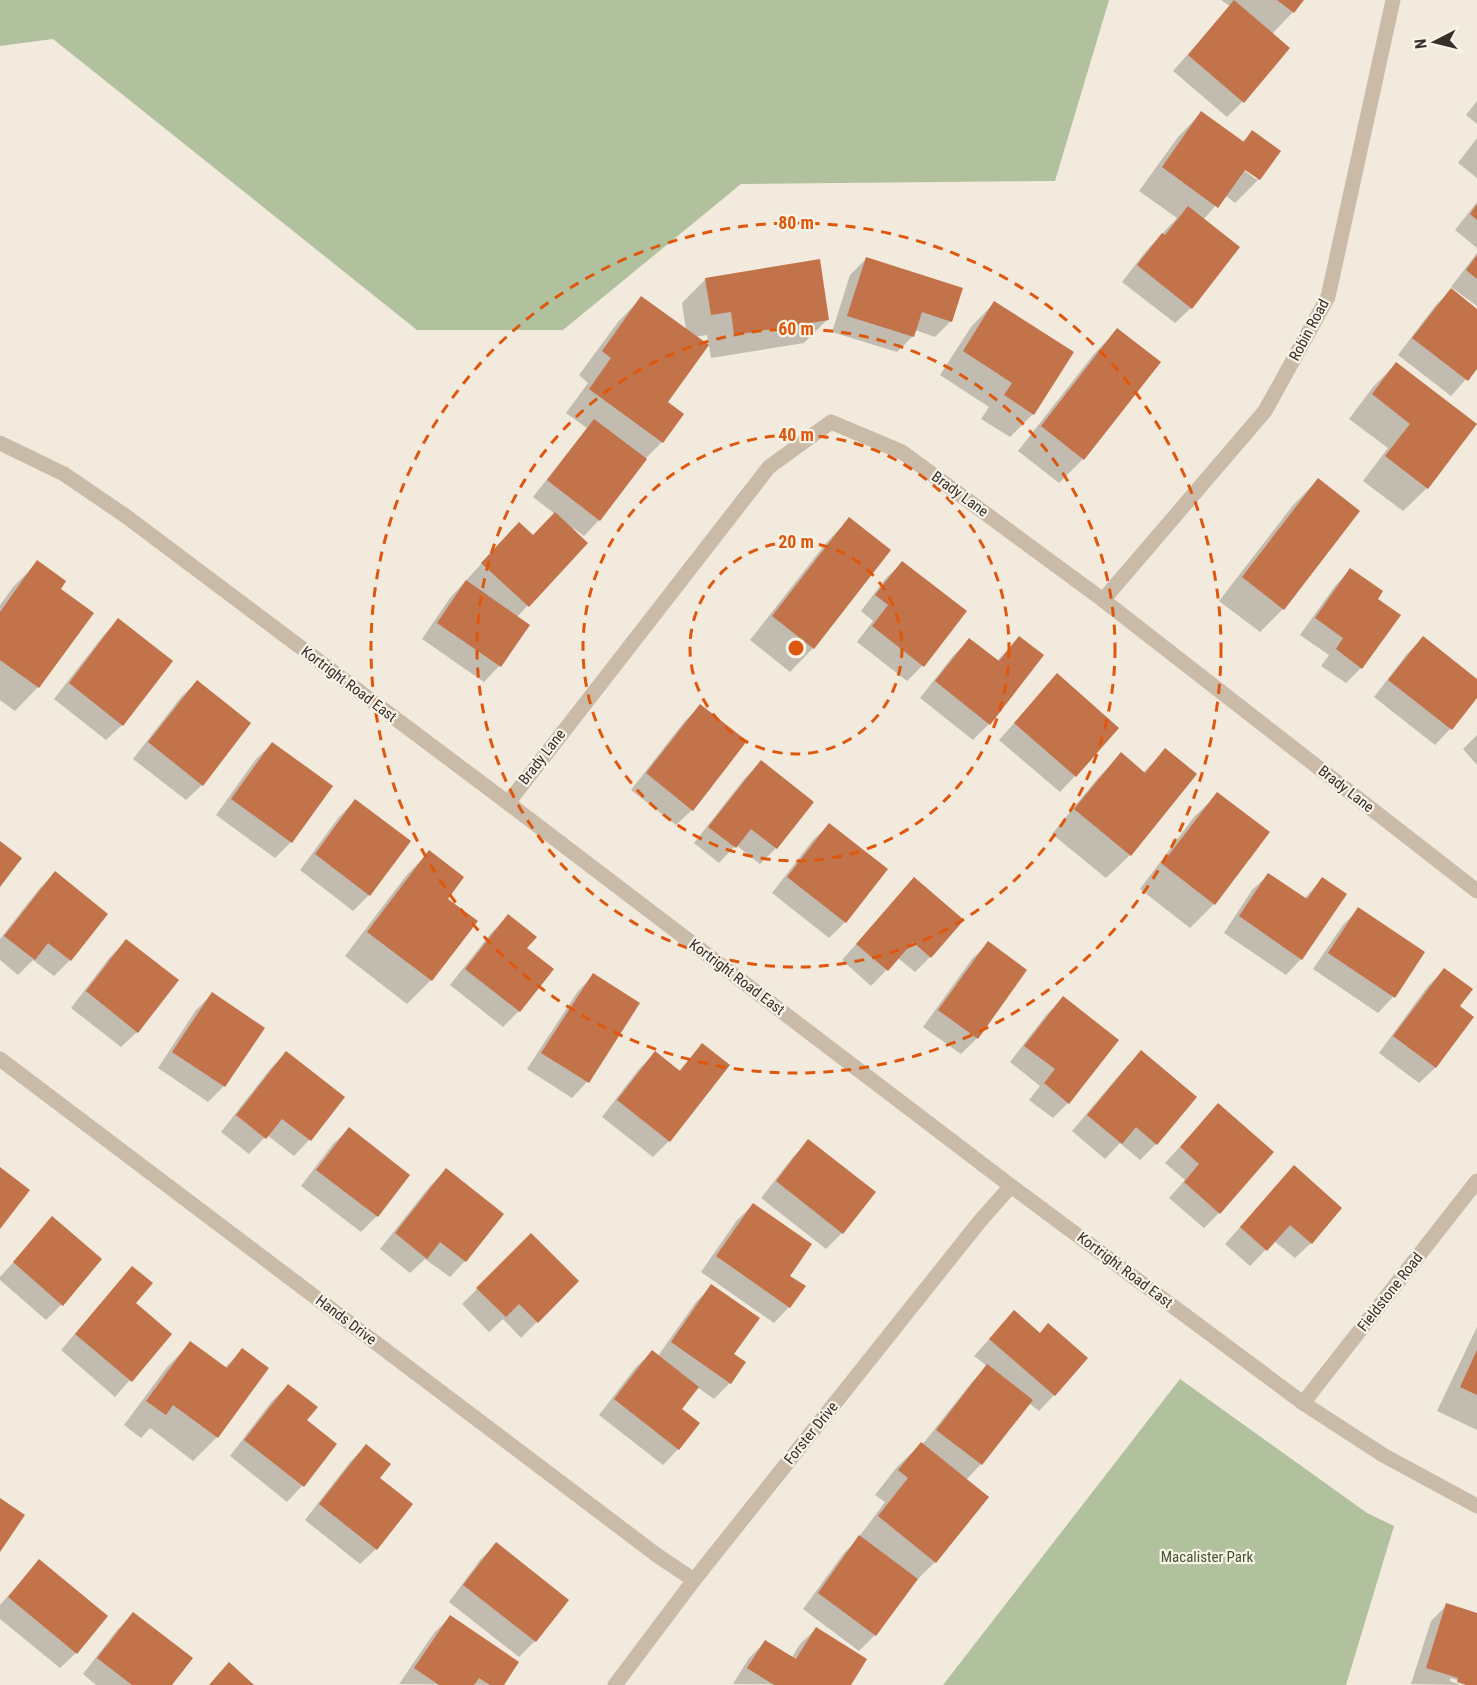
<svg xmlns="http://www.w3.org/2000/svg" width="1477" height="1685" font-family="'Roboto Condensed',sans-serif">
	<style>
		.green { fill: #b1c19d }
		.shadow { fill: #0003; fill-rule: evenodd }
		.building { fill: #c3734a }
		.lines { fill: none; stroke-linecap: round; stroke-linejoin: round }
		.street { stroke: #cabba9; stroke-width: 15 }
		.ring { fill: none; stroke: #df570d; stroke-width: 3; stroke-dasharray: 10 8 }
		.labels { text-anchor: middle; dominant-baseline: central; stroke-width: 4.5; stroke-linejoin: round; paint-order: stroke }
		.street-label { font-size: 15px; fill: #372f29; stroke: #f9f4e9 }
		.park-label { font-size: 15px; fill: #42552d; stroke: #f9f4e9 }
		.centre { fill: #df570d; stroke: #f9f4e9; stroke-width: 3 }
		.ring-label { font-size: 18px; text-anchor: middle; font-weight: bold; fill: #df570d; stroke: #f9f4e9; stroke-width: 4.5; stroke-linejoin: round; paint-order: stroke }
	</style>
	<rect width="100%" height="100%" fill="#f2eadd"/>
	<!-- green -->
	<g class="green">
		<polygon points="0,0 1109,0 1055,181 741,184 563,330 417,330 53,39 0,46"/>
		<polygon points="1180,1379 1367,1513 1394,1526 1346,1685 943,1685"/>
	</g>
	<!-- shadow -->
	<g class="shadow">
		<polygon points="1221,0 1302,0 1293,12 1272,34 1242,102 1227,117 1173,71 1230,6"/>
		<polygon points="1477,101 1477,124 1466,115"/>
		<path d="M1201 113 1242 142 1252 132 1279 152 1259 179 1235 203 1225 195 1203 220 1191 308 1175 323 1122 282 1146 251 1177 218 1139 191 1178 137ZM1238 166 1257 176V180Z"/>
		<polygon points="1477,138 1477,178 1458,163"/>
		<polygon points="1477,202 1477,248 1455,230"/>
		<polygon points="1477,253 1477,306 1451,287"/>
		<polygon points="866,259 951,321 935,337 915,330 913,336 897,352 832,332 850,275"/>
		<polygon points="706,279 828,319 804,343 711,358 707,335 694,337 666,402 662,442 645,459 599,520 584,536 573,528 572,530 586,543 517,617 528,625 499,666 484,682 422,639 450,598 503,540 532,537 555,514 533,497 587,428 566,413 588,383 579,375 618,322 641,298 686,331 682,303"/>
		<polygon points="1451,290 1477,311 1477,367 1451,396 1398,355 1435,306"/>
		<polygon points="994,303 1033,414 1010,437 981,419 989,407 940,375 971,327"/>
		<polygon points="1117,330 1158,362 1083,459 1059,483 1018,451 1094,354"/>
		<polygon points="1396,364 1427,488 1403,511 1363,481 1388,448 1349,419 1373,387"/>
		<polygon points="1318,480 1283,609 1260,632 1219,601 1294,504"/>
		<polygon points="849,519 889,551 813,648 790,672 750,640 826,543"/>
		<polygon points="38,562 59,589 38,687 15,711 0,700 0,605 14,586"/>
		<polygon points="902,563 922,666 907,681 857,642 873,621 861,611 886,578"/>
		<polygon points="1350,570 1376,599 1361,668 1346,683 1321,666 1329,655 1300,635 1335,586"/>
		<polygon points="118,620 122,725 106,740 54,699 103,636"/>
		<polygon points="1019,638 1042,656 989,724 973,740 920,698 953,656 969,640 996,662"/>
		<polygon points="1423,638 1477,681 1477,695 1450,729 1435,745 1374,697 1407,654"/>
		<polygon points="1057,675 1075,776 1060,792 999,740"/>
		<polygon points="197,682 202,785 186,800 133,759 181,697"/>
		<polygon points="700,706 692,810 676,825 631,790 684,722"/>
		<polygon points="1477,735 1477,765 1463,749"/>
		<polygon points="272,744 291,842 275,858 216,815 256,759"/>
		<polygon points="1165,750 1130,855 1106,878 1052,834 1098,778 1121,755 1143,773"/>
		<polygon points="761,762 812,803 776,848 760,864 736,845 719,863 694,843 745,778"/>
		<polygon points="1218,794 1268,833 1214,904 1190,928 1140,889 1194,817"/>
		<polygon points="355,801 369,895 353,911 300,870 339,817"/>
		<polygon points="829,825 845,922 829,938 772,893 813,840"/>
		<polygon points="429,852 446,900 475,921 431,980 407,1004 345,956 406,876"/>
		<polygon points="55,873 70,960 54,976 33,960 18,975 0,960 0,939 39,889"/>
		<polygon points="1268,875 1304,899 1322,879 1301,959 1286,975 1224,933 1252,890"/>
		<polygon points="914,879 930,957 915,972 898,958 871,986 842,960"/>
		<polygon points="1359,909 1423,953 1393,997 1378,1013 1313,969 1343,925"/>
		<polygon points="508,916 525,949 519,1011 503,1027 450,985 492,932"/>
		<polygon points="126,941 137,1032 121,1047 71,1008 110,957"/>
		<polygon points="988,943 1025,970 977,1038 961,1054 923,1027 972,959"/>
		<polygon points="1444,970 1458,1007 1472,1017 1435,1068 1419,1083 1379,1053 1428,986"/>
		<polygon points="594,975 638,1004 587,1082 572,1098 527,1069 578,991"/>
		<polygon points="212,994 263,1028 224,1086 208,1102 158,1068 196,1010"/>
		<polygon points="1063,998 1068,1103 1053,1118 1029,1100 1040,1086 1010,1062 1047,1014"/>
		<polygon points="702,1045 669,1141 653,1157 602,1117 639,1069 655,1053 678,1072"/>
		<polygon points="1142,1052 1156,1144 1140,1160 1120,1143 1105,1159 1072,1131 1126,1067"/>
		<polygon points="286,1053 343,1097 309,1140 294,1156 267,1135 249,1154 221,1132 271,1068"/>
		<polygon points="1218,1105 1219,1213 1204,1228 1169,1198 1185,1180 1165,1163"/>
		<polygon points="349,1129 408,1175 376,1217 361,1232 301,1186 333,1144"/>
		<polygon points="809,1141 874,1192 842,1233 826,1249 761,1198 793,1157"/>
		<polygon points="1294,1167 1311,1243 1295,1258 1274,1241 1250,1266 1225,1244"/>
		<polygon points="446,1170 465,1261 450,1277 425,1259 410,1273 380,1249 430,1186"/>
		<polygon points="753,1205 789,1307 774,1323 701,1272 737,1220"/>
		<polygon points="53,1218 62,1304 46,1320 0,1280 0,1277"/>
		<polygon points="531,1235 577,1281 521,1338 503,1319 489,1332 462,1304"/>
		<polygon points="132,1268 134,1303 170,1334 115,1397 61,1350 117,1284"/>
		<polygon points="712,1286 732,1354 744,1363 730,1383 714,1399 697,1387 680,1409 678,1449 663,1465 599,1415 636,1367 652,1352 658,1356 696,1302"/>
		<polygon points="1014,1312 1039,1334 1048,1325 1054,1395 1039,1411 1029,1403 981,1464 966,1480 935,1562 913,1584 875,1635 859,1651 803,1609 844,1553 856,1541 885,1502 875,1495 897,1467 921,1444 922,1445 972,1382 987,1366 974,1356"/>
		<polygon points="1477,1327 1477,1430 1437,1411"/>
		<polygon points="191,1343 224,1368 243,1350 267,1369 217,1437 193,1461 150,1428 141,1438 124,1425 167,1367"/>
		<polygon points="288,1386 305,1420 335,1444 302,1486 287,1502 230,1456 272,1401"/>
		<polygon points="366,1446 378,1478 376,1549 360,1564 305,1520 350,1462"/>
		<polygon points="496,1544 535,1641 519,1657 449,1602 480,1560"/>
		<polygon points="39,1561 76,1653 60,1668 0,1619 0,1605"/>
		<polygon points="1447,1605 1477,1615 1477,1685 1450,1678 1450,1681 1461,1685 1411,1684 1431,1621"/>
		<polygon points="133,1614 170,1685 96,1685 83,1674 118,1629"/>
		<polygon points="450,1617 502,1685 399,1684 434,1633"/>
		<polygon points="816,1629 849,1685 733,1684 749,1658 765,1642 791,1659 800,1644"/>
	</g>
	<!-- building -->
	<g class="building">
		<polygon points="1234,0 1290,48 1244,103 1188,55"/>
		<polygon points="1277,0 1304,0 1294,13"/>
		<polygon points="1201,111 1244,142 1252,130 1281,151 1260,180 1245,170 1218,208 1162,167"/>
		<polygon points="1477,204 1477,220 1470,214"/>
		<polygon points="1188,206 1240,247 1192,309 1137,265 1162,233 1165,235"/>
		<polygon points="1477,255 1477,279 1466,270"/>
		<polygon points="866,257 963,288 952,322 922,312 914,337 847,316"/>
		<polygon points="820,259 829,320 734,335 731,312 711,315 705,278"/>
		<polygon points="1451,288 1477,309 1477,369 1468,381 1412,338"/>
		<polygon points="641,296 709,345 668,402 684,414 663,443 589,389 611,358 602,351"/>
		<polygon points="994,301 1074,352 1034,415 1004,395 1012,383 963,351"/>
		<polygon points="1117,328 1161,362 1084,460 1041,426"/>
		<polygon points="1396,362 1477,424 1428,489 1385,456 1410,424 1372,394"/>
		<polygon points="594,419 647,459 600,521 547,480"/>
		<polygon points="1318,478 1360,511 1284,610 1242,577"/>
		<polygon points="555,512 588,543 529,607 481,563 519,522 533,535"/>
		<polygon points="849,517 891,550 814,649 772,616"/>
		<polygon points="37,560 66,581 61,589 94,613 39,688 0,660 0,612"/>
		<polygon points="902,561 967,611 924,667 872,626 888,605 875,595"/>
		<polygon points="1350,568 1383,591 1378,599 1401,615 1362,669 1336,649 1343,638 1315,618"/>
		<polygon points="466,580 530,625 501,667 437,623"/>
		<polygon points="118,618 173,661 123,726 69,683"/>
		<polygon points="1019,636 1044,655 990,725 935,681 969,638 999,661"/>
		<polygon points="1423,636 1477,679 1477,698 1452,730 1388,680"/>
		<polygon points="1057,673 1119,728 1076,777 1014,723"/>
		<polygon points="197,680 251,723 203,786 148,742"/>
		<polygon points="700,704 747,741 693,811 646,773"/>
		<polygon points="272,742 333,786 292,843 231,799"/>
		<polygon points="1165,748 1197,774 1131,856 1074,809 1121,752 1145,773"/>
		<polygon points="761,760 814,802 777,849 751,829 736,848 708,827"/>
		<polygon points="1217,792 1270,832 1215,905 1162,864"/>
		<polygon points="355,799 411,841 370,896 315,854"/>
		<polygon points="829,823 888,869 846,923 787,877"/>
		<polygon points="0,841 22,858 0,887"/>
		<polygon points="429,850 464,877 448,899 478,921 432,981 367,932"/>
		<polygon points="55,871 108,914 71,961 48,943 35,960 4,936"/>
		<polygon points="1268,873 1307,899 1322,877 1347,894 1302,960 1239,916"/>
		<polygon points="914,877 964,920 931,958 913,942 888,971 856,944"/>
		<polygon points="1358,907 1425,952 1395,998 1328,953"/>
		<polygon points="508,914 537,937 527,948 554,969 520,1012 465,969"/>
		<polygon points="126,939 179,980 138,1033 86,991"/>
		<polygon points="988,941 1027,970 978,1039 938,1010"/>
		<polygon points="1444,968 1473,989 1460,1006 1474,1017 1436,1068 1393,1036"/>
		<polygon points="593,973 640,1003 589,1083 541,1053"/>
		<polygon points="212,992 265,1028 225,1087 172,1052"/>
		<polygon points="1063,996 1119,1040 1069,1104 1044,1083 1055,1069 1024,1046"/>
		<polygon points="702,1043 730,1065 670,1142 617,1100 655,1051 680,1071"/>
		<polygon points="1141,1050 1197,1097 1157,1145 1136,1127 1122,1144 1087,1115"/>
		<polygon points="286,1051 345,1097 311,1141 282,1119 266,1139 236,1115"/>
		<polygon points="1218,1103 1274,1152 1220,1214 1184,1182 1199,1164 1180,1147"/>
		<polygon points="349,1127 410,1175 378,1217 316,1170"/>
		<polygon points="808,1139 876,1192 843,1234 776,1181"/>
		<polygon points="1294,1165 1342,1208 1312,1244 1290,1225 1267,1251 1240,1227"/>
		<polygon points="0,1167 30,1190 0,1229"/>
		<polygon points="446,1168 504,1214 466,1262 440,1242 427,1259 395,1233"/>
		<polygon points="753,1203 812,1244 790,1276 806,1286 790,1308 716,1256"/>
		<polygon points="52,1216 102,1259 63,1306 13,1262"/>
		<polygon points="531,1233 579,1281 538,1323 519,1304 506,1317 476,1288"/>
		<polygon points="132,1266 153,1283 136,1303 172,1334 132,1382 75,1334"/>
		<polygon points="711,1284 760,1318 734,1354 746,1362 731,1384 671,1342"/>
		<polygon points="1014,1310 1040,1333 1048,1323 1088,1358 1055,1396 989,1339"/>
		<polygon points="190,1341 227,1368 242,1348 269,1368 218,1438 173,1405 166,1415 146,1401"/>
		<polygon points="652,1350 699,1387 682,1409 700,1423 679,1450 614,1399"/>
		<polygon points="1477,1350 1477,1395 1460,1387"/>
		<polygon points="987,1364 1033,1400 982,1465 936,1430"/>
		<polygon points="288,1384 318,1407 307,1420 337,1444 304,1487 244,1440"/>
		<polygon points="921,1442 989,1497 936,1563 878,1516 908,1478 898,1470"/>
		<polygon points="366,1444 391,1464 380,1478 413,1504 377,1550 319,1504"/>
		<polygon points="0,1498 25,1515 0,1552"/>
		<polygon points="859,1535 918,1579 876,1636 818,1593"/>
		<polygon points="496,1542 569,1600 536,1642 463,1585"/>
		<polygon points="39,1559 108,1616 77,1654 8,1597"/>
		<polygon points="1446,1603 1477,1613 1477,1685 1466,1685 1457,1682 1458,1678 1426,1668"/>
		<polygon points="133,1612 193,1658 172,1685 132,1685 97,1658"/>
		<polygon points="450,1615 519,1662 504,1685 490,1685 479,1678 474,1685 439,1685 414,1668"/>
		<polygon points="816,1627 867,1659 851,1685 774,1685 747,1668 765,1640 796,1659"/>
		<polygon points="229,1662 254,1685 209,1685"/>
	</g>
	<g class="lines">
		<!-- street -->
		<g class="street">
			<polyline points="0,443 64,474 127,517 508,803 1011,1186 1303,1403 1383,1455 1477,1506"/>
			<polyline points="1103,600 1265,411 1328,297 1393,0"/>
			<polyline points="508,803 769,467 831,422 902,452 1103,600 1477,891"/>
			<polyline points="0,1059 658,1556 694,1580"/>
			<polyline points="1303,1403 1477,1181"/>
			<polyline points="615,1685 694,1580 980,1221 1011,1186"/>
		</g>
	</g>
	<!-- distance rings -->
	<g class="ring">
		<circle cx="796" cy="648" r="106"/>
		<circle cx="796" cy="648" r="213"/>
		<circle cx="796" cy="648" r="319"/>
		<circle cx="796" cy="648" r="425"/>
	</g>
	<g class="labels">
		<!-- street labels -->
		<g class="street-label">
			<text transform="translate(1309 330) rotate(-62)">Robin Road</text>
			<text transform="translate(960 494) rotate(36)">Brady Lane</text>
			<text transform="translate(349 684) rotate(37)">Kortright Road East</text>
			<text transform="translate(542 757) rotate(-52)">Brady Lane</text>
			<text transform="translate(1346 789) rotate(38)">Brady Lane</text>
			<text transform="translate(737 977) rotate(37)">Kortright Road East</text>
			<text transform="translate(1125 1270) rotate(37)">Kortright Road East</text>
			<text transform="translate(1390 1292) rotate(-52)">Fieldstone Road</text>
			<text transform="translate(346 1320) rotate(37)">Hands Drive</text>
			<text transform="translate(811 1433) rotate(-51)">Forster Drive</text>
		</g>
		<!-- park labels -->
		<g class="park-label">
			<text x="1207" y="1557">Macalister Park</text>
		</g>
	</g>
	<circle cx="796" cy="648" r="9" class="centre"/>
	<g class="ring-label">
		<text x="796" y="229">80 m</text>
		<text x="796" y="335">60 m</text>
		<text x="796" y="441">40 m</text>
		<text x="796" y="548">20 m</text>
	</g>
	<!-- north arrow -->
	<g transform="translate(1435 42) rotate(263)" stroke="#f9f4e9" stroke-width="4.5" paint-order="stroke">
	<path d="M0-4.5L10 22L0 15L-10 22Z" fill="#372f29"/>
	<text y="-9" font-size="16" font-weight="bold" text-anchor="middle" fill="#372f29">N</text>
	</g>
</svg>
